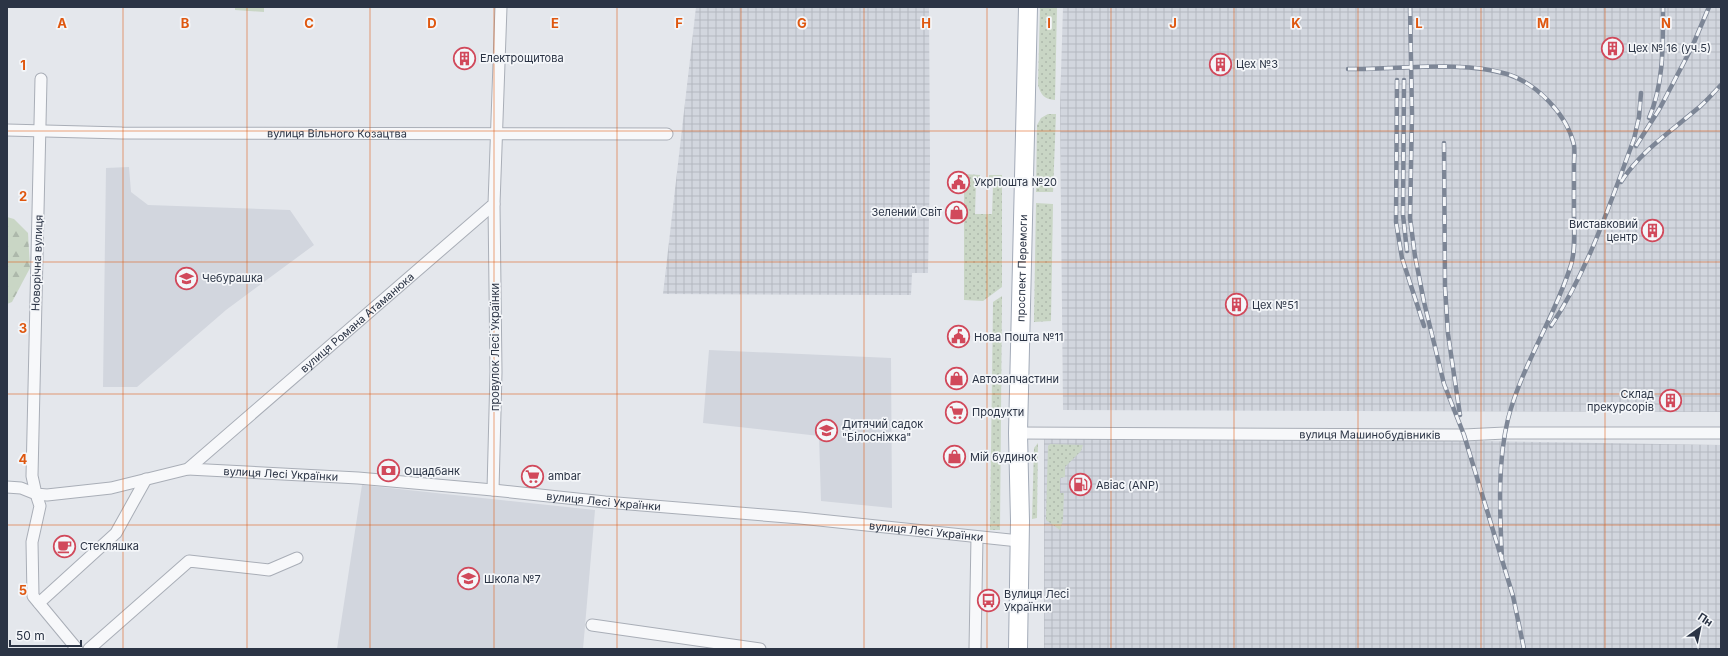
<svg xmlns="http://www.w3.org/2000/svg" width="1728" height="656" font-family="Inter,sans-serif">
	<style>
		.built { fill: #d2d6de }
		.industrial { fill: url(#industrial-grid) }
		.grass { fill: url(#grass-dots) }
		.forest { fill: url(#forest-firs) }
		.green { fill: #c9d6c5 }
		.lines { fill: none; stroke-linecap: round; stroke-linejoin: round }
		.minor-casing { stroke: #a9aeb7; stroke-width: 13 }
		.primary-casing { stroke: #a3abb8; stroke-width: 20 }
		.minor { stroke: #f7f8fa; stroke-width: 11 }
		.primary { stroke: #fff; stroke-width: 18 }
		.rail-casing { stroke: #7d8696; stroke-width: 4.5 }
		.rail { stroke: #f4f6f9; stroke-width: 3; stroke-dasharray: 9; stroke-linecap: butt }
		.grid { fill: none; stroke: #df570f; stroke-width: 1; stroke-opacity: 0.55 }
		.labels { text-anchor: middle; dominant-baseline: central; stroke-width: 3.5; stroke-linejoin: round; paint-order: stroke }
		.poi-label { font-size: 11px; fill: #2b3445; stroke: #f4f6f9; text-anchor: start }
		.street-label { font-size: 11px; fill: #2b3445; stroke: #f4f6f9 }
		.grid-label { font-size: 13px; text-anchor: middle; font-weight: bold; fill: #df570f; stroke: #f4f6f9; stroke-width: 3.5; stroke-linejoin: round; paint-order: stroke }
	</style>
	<defs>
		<pattern id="industrial-grid" width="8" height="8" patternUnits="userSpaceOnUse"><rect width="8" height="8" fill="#d2d6de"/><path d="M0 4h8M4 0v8" fill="none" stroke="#b4b8c0"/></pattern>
		<pattern id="grass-dots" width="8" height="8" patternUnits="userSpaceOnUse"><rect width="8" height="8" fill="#c9d6c5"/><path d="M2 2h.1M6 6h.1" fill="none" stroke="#adb8ab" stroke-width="1.8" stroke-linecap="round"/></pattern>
		<pattern id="forest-firs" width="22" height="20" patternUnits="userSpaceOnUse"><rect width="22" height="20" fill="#c9d6c5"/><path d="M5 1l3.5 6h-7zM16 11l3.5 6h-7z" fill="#adb8ab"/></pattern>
	</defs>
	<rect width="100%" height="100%" fill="#e4e7ec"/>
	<!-- built -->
	<g class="built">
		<polygon points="129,167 131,192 148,205 290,210 314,245 226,310 137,387 103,387 106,168"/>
		<polygon points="709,350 891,358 892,508 821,501 819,436 703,423"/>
		<polygon points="362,485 595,510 583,649 337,649"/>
	</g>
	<!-- industrial -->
	<g class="industrial">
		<polygon points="696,7 929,7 930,163 928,273 912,273 911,295 663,294"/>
		<polygon points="1063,7 1721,7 1721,412 1063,410 1060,107"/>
		<polygon points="1044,434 1721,445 1721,649 1044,649"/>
	</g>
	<!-- grass -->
	<g class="grass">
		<path d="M1040 7H1057L1055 100C1044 99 1041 95 1038 85Z"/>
		<polygon points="1048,114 1056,114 1053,192 1036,192 1037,125 1041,118"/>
		<polygon points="964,174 980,175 980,184 976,184 975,214 992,214 993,185 989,184 989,175 1002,175 1002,287 983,301 964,300"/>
		<polygon points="1036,203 1053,204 1051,321 1034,322"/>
		<polygon points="1002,296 1000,530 990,530 993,302"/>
		<polygon points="1038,443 1037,518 1032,519 1034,448"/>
		<polygon points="1050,444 1083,445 1081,451 1065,467 1065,477 1060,478 1060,493 1064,493 1063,520 1060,530 1046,520 1048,446"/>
	</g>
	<!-- forest -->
	<polygon class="forest" points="7,217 14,219 28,233 30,268 12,302 7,304"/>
	<!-- green -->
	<polygon class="green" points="235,7 264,7 264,12 235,10"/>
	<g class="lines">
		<defs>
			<g id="minor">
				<path id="s1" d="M41 79 32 476 36 494 47 495 111 488 188 469 494 204 501 7"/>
				<path id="s2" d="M7 130 122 133 667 134"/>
				<path id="s3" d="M1018 433 1464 435 1505 433H1721"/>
				<path id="s4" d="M188 469 358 478 493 490 605 502 800 518 1019 541"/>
				<polyline points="7,487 21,488 36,494 40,506 32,542 33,596 77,649"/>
				<polyline points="493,490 496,372 494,204"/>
				<polyline points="39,603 116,533 146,479"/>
				<polyline points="592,625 760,649"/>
				<polyline points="89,649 189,561 269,570 297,558"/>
				<polyline points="975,649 977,537"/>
			</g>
			<g id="primary">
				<path id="s5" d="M1018 649 1020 521 1018 433 1028 7"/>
			</g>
		</defs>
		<!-- minor casing -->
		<use href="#minor" class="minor-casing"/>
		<!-- primary casing -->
		<use href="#primary" class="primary-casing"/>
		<!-- minor -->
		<use href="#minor" class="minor"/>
		<!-- primary -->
		<use href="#primary" class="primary"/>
		<defs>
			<g id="rail">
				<polyline points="1410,7 1412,114 1410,218 1415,256 1424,302 1444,384 1464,435 1513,596 1524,649"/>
				<path d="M1348 69C1397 70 1461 60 1507 74 1536 83 1567 114 1574 145 1575 151 1574 159 1574 165 1574 180 1574 195 1574 210 1574 228 1576 248 1571 265 1554 319 1522 365 1508 419 1497 464 1500 514 1502 560"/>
				<polyline points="1397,80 1396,222 1402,258 1424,326"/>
				<polyline points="1404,80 1403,215 1407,251"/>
				<path d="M1649 118C1664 83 1663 45 1663 7"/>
				<polyline points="1444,143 1445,287 1448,334 1460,415"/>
				<polyline points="1636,146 1660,108 1692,47 1709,7"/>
				<path d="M1621 182C1641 151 1670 132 1697 109 1706 102 1713 93 1721 85"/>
				<path d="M1551 326C1589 269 1610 203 1634 139L1639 117 1641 93"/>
			</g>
		</defs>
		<!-- rail casing -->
		<use href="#rail" class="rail-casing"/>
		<!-- rail -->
		<use href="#rail" class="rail"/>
	</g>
	<!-- grid -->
	<path class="grid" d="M123 7V649M247 7V649M370 7V649M494 7V649M617 7V649M741 7V649M864 7V649M987 7V649M1111 7V649M1234 7V649M1358 7V649M1481 7V649M1605 7V649M7 131H1721M7 262H1721M7 394H1721M7 525H1721"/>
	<!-- icons -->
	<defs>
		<symbol id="building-ring" viewBox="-11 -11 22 22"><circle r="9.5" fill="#f4f6f9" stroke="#d1495b" stroke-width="1.5"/><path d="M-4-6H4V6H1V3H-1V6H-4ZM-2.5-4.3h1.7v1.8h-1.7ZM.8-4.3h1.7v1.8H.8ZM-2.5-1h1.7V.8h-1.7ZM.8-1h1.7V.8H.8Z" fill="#d1495b"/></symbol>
		<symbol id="civic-ring" viewBox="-11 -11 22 22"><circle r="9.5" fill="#f4f6f9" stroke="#d1495b" stroke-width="1.5"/><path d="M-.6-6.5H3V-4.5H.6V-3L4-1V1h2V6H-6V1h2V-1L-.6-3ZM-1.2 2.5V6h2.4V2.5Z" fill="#d1495b"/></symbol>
		<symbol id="shop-ring" viewBox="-11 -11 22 22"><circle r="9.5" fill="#f4f6f9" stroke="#d1495b" stroke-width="1.5"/><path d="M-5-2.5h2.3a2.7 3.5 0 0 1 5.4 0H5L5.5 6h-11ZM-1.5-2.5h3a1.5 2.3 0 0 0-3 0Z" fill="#d1495b"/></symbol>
		<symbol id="school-ring" viewBox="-11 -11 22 22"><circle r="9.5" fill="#f4f6f9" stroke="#d1495b" stroke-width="1.5"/><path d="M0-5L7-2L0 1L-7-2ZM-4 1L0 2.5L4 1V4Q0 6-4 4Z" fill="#d1495b"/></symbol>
		<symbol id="supermarket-ring" viewBox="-11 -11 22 22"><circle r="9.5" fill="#f4f6f9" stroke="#d1495b" stroke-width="1.5"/><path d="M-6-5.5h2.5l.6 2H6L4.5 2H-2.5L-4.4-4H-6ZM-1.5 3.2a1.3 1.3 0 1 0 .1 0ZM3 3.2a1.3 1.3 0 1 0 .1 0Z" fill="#d1495b"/></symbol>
		<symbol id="bank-ring" viewBox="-11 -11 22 22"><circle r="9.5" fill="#f4f6f9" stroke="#d1495b" stroke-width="1.5"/><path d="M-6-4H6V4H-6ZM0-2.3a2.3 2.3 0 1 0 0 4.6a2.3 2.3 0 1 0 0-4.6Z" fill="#d1495b"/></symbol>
		<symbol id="fuel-ring" viewBox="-11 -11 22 22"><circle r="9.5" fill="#f4f6f9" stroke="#d1495b" stroke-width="1.5"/><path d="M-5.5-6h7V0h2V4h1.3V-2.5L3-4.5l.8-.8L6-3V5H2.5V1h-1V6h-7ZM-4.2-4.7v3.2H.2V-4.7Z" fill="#d1495b"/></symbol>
		<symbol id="cafe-ring" viewBox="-11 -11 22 22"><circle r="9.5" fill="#f4f6f9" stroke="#d1495b" stroke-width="1.5"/><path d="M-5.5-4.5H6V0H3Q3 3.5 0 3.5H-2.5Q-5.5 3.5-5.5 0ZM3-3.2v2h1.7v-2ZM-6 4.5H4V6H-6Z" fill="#d1495b"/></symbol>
		<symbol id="bus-ring" viewBox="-11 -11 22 22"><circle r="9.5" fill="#f4f6f9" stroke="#d1495b" stroke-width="1.5"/><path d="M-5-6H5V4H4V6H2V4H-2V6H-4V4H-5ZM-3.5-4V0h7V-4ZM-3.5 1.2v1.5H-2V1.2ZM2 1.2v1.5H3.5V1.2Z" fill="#d1495b"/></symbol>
	</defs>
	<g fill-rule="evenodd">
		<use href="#building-ring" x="1600" y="36" width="25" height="25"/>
		<use href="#building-ring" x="452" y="46" width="25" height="25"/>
		<use href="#building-ring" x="1208" y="52" width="25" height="25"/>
		<use href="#civic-ring" x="946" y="170" width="25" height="25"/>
		<use href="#shop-ring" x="944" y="200" width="25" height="25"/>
		<use href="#building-ring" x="1640" y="218" width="25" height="25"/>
		<use href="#school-ring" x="174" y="266" width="25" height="25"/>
		<use href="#building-ring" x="1224" y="292" width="25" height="25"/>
		<use href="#civic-ring" x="946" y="324" width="25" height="25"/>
		<use href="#shop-ring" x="944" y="366" width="25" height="25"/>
		<use href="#building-ring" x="1658" y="388" width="25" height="25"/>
		<use href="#supermarket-ring" x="944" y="400" width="25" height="25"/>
		<use href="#school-ring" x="814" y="418" width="25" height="25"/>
		<use href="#shop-ring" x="942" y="444" width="25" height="25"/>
		<use href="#bank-ring" x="376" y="458" width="25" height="25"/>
		<use href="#supermarket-ring" x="520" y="464" width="25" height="25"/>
		<use href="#fuel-ring" x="1068" y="472" width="25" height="25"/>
		<use href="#cafe-ring" x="52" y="534" width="25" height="25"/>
		<use href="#school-ring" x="456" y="566" width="25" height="25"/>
		<use href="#bus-ring" x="976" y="588" width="25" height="25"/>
	</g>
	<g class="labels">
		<!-- poi labels -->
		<g class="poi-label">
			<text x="1628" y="48">Цех № 16 (уч.5)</text>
			<text x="480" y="58">Електрощитова</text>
			<text x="1236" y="64">Цех №3</text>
			<text x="974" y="182">УкрПошта №20</text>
			<text x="942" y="212" text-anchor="end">Зелений Світ</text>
			<text x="1638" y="224" text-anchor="end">Виставковий<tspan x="1638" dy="13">центр</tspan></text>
			<text x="202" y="278">Чебурашка</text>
			<text x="1252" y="305">Цех №51</text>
			<text x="974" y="337">Нова Пошта №11</text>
			<text x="972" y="379">Автозапчастини</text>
			<text x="1654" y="394" text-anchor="end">Склад<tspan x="1654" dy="13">прекурсорів</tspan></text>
			<text x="972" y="412">Продукти</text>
			<text x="842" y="424">Дитячий садок<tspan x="842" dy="13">"Білосніжка"</tspan></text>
			<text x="970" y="457">Мій будинок</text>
			<text x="404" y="471">Ощадбанк</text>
			<text x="548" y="476">ambar</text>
			<text x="1096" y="485">Авіас (ANP)</text>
			<text x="80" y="546">Стекляшка</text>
			<text x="484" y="579">Школа №7</text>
			<text x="1004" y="594">Вулиця Лесі<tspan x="1004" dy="13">Українки</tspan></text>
		</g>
		<!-- street labels -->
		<g class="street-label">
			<text stroke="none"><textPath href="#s2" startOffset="330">вулиця Вільного Козацтва</textPath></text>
			<text transform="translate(37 263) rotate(-88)">Новорічна вулиця</text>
			<text stroke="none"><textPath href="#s5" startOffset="381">проспект Перемоги</textPath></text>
			<text stroke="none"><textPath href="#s1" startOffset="794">вулиця Романа Атаманюка</textPath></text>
			<text transform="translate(495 347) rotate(-90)">провулок Лесі Українки</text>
			<text stroke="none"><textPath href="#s3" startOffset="352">вулиця Машинобудівників</textPath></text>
			<text stroke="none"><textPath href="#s4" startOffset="93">вулиця Лесі Українки</textPath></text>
			<text stroke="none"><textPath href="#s4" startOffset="417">вулиця Лесі Українки</textPath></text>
			<text stroke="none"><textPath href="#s4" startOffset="741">вулиця Лесі Українки</textPath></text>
		</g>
	</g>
	<g class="grid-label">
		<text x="62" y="28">A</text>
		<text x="185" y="28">B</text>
		<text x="309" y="28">C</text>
		<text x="432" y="28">D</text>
		<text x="555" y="28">E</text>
		<text x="679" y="28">F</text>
		<text x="802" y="28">G</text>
		<text x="926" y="28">H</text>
		<text x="1049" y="28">I</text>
		<text x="1173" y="28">J</text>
		<text x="1296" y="28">K</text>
		<text x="1419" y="28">L</text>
		<text x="1543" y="28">M</text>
		<text x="1666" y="28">N</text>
		<text x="23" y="70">1</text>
		<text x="23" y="201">2</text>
		<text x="23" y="333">3</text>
		<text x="23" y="464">4</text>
		<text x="23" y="595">5</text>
	</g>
	<!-- border -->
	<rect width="1728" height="656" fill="none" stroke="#2b3445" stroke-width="16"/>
	<!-- north arrow -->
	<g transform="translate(1700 628) rotate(33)" stroke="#f4f6f9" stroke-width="3" paint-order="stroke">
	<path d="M0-3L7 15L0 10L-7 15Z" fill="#2b3445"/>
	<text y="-6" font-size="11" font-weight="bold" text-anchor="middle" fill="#2b3445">Пн</text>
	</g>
	<!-- scale -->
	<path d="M10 640v6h71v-6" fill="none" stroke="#2b3445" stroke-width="2"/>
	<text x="16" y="640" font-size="12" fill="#2b3445" stroke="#f4f6f9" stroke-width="3" paint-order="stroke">50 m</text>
</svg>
